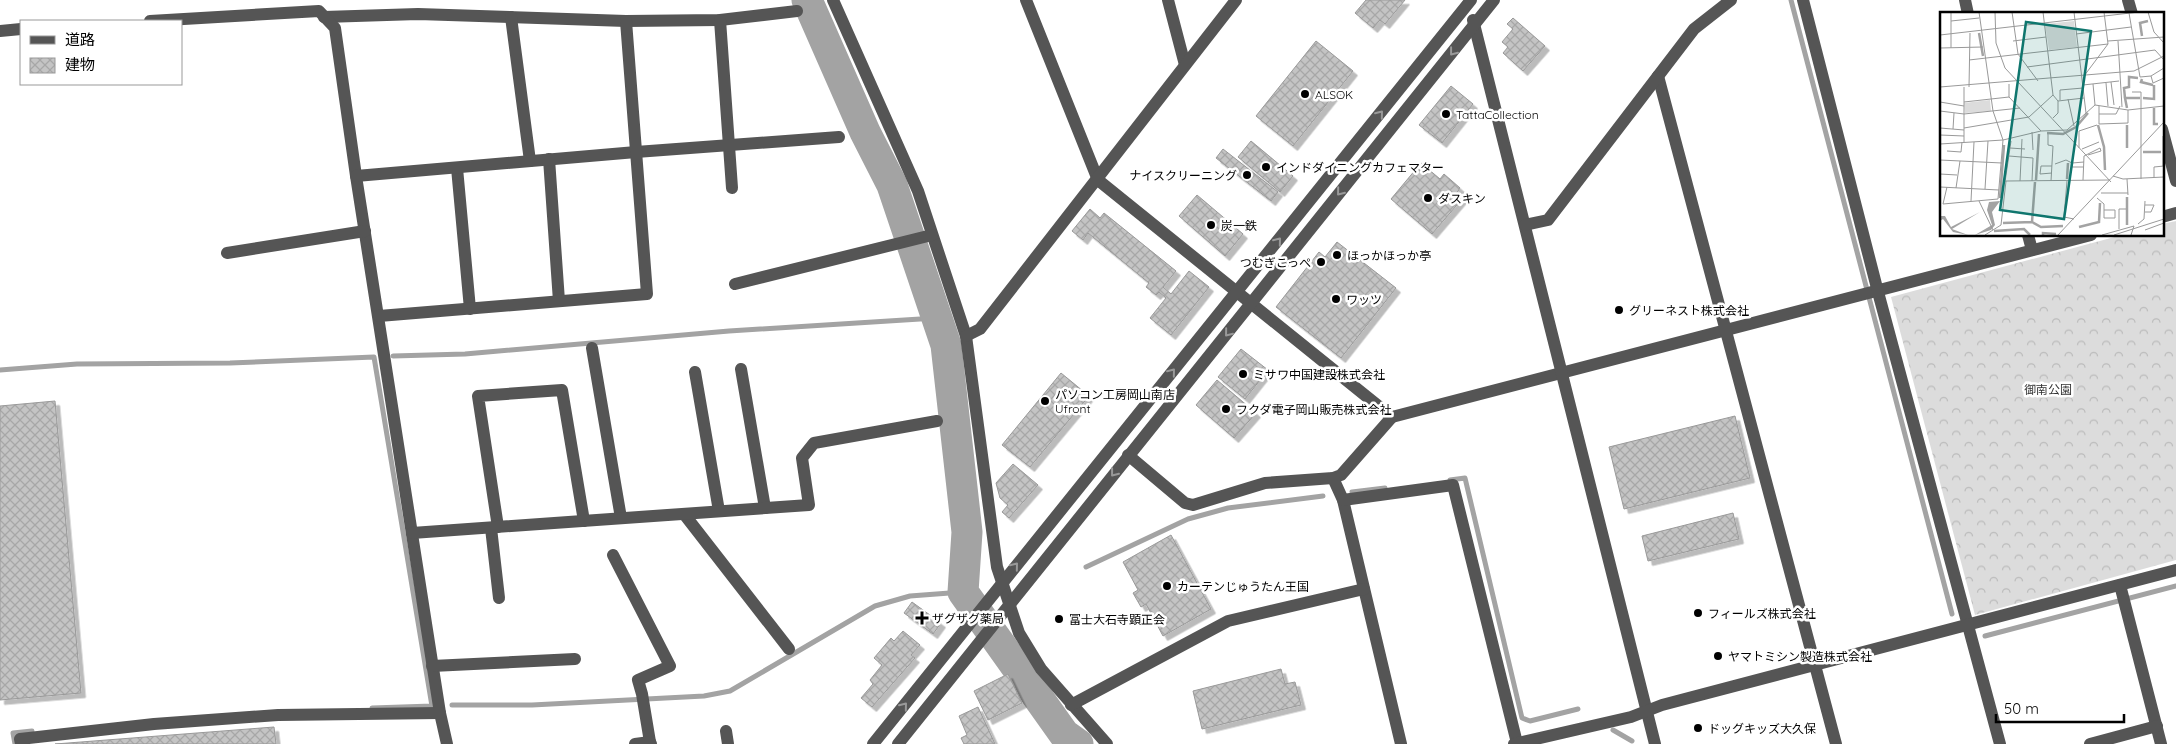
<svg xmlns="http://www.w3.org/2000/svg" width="2176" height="744" font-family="Quicksand,'Noto Sans JP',sans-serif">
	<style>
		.forest { fill: url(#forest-crowns) }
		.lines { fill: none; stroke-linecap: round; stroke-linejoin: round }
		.stream { stroke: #a3a3a3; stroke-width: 5 }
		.river { stroke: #a3a3a3; stroke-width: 31 }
		.building { fill: url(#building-cross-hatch); stroke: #999; filter: url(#shadow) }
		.minor { stroke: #555; stroke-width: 12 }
		.oneway { stroke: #999 }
		.poi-dot { fill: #000; stroke: #fff; stroke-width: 2 }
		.labels { text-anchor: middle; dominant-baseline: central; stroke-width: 5; stroke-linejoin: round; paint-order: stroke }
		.poi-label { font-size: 12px; fill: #000; stroke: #fff; text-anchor: start }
		.park-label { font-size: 12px; fill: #333; stroke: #fff }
		.inset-river { fill: none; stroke: #a3a3a3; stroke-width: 2.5 }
		.inset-road { fill: none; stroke: #999; stroke-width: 1 }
		.view { fill: #0f766e; fill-opacity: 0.15; stroke: #0f766e; stroke-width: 2.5 }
		.inset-edge { fill: none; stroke: #000; stroke-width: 2.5 }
	</style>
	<defs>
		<pattern id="forest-crowns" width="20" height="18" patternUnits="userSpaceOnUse" patternTransform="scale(1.25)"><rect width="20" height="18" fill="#dcdcdc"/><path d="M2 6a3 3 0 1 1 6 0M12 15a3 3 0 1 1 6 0" fill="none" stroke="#bbb"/></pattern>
		<pattern id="building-cross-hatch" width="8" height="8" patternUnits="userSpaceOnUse" patternTransform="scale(1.25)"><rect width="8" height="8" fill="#c4c4c4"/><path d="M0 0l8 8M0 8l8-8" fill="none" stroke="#a7a7a7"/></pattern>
		<filter id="shadow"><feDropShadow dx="4.5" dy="4.5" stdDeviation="0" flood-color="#0004"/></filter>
	</defs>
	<rect width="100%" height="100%" fill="#fff"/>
	<!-- forest -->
	<polygon class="forest" points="2176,221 2176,560 1975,615 1891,297 2122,235 2162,235 2162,224"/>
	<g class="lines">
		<!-- stream -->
		<g class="stream">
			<polyline points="1791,0 1952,614"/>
			<polyline points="393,356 465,354 729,331 936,318"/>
			<polyline points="0,370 77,364 230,363 374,357 432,706 372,708"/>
			<polyline points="1450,480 1465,478 1522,718 1530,721 1578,709"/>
			<polyline points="1352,492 1385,488"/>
			<polyline points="1086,567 1188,519 1228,508 1323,496"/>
			<polyline points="1985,636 2176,586"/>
			<polyline points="452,705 532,705 704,696 730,691 875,606 910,596 963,592"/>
			<polyline points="1613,730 1632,741"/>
			<polyline points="15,744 13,733 32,731"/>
		</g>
		<!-- river -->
		<polyline class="river" points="807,0 865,132 892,185 946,345 967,532 963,592 1064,734 1078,744"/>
	</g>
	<!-- building -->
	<g class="building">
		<polygon points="1366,0 1405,0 1385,24 1380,20 1373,28 1355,13"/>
		<polygon points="1513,18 1545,46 1523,71 1503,53 1508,47 1502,42 1513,29 1507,24"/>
		<polygon points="1316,41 1353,71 1293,146 1256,116"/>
		<polygon points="1451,86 1473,104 1442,143 1419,125"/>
		<polygon points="1251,141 1293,176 1280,192 1238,157"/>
		<polygon points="1223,149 1278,192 1271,201 1216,158"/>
		<polygon points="1421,163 1440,179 1444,174 1460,188 1456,194 1462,199 1432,234 1391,199"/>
		<polygon points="1197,195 1243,234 1225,256 1179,216"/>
		<polygon points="1090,209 1100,218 1104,213 1176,271 1163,287 1171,294 1189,271 1209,287 1171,335 1150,318 1166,298 1159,292 1156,295 1146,287 1149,283 1088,233 1083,240 1072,231"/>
		<polygon points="1337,242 1396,288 1341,358 1276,307 1319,252 1325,257"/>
		<polygon points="1241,349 1268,370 1245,399 1218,377"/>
		<polygon points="1061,373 1089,396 1030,467 1002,445"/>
		<polygon points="1217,380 1256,413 1234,438 1196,405"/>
		<polygon points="55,401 81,693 0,700 0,406"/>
		<polygon points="1735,416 1750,478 1624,509 1609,447"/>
		<polygon points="1013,464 1038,485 1009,518 1002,512 1008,505 1000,498 996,483"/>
		<polygon points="1733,513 1739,539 1648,561 1642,536"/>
		<polygon points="1171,535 1211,609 1163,636 1146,604 1141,607 1133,593 1138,590 1123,562"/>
		<polygon points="912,602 941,623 933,634 904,613"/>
		<polygon points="903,631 920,645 911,655 915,658 872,707 861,698 873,684 870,680 882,665 874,658 891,638 894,641"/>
		<polygon points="1281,669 1285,684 1295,682 1301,705 1202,729 1193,691"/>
		<polygon points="1008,674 1022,703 988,720 974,691"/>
		<polygon points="978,707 995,744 964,744 961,738 967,735 959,716"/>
		<polygon points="274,727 276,744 55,744"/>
	</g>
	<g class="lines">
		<!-- minor -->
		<g class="minor">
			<polyline points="833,0 918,191 966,336 997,567 1019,633 1041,669 1107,744"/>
			<polyline points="1026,0 1098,180 1392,417 2091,235"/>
			<polyline points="1168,0 1185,65"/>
			<polyline points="1803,0 1878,292 2000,744"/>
			<polyline points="1965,0 1968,14"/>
			<polyline points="2128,0 2132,14"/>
			<polyline points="324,17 418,14 626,21 720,20 797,11"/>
			<polyline points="511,17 530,161"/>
			<polyline points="720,20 732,188"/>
			<polyline points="1473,20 1655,744"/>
			<polyline points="150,21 319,11 335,28 356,176 440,713 447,744"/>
			<polyline points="0,31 21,29"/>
			<polyline points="1658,76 1836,744"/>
			<polyline points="2162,129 2176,181"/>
			<polyline points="549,159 559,301"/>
			<polyline points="457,168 470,309"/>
			<polyline points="356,176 636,152 839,137"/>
			<polyline points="2162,217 2176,213"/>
			<polyline points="1525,225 1548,220 1694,29 1731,0"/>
			<polyline points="2028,235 2032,250"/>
			<polyline points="227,253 365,231"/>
			<polyline points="735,284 932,235"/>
			<polyline points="379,316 647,294 626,21"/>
			<polyline points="966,336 980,329 1236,0"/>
			<polyline points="592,348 621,518"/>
			<polyline points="741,369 765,508"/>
			<polyline points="695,372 719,511"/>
			<polyline points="1128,455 1185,503 1193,505 1265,483 1333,478 1341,475 1392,417"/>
			<polyline points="1333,478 1343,500 1401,744"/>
			<polyline points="1343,500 1453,485 1517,743"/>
			<polyline points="684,514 789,649"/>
			<polyline points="498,527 478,396 562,390 584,521"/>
			<polyline points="491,528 499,598"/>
			<polyline points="412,533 809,505 802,458 814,443 937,421"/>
			<polyline points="613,555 670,666 638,680 642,694 650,742"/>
			<polyline points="2120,585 2161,744"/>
			<polyline points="432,666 575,659"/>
			<polyline points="1071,705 1228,621 1364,589"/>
			<polyline points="726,731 728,744"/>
			<polyline points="21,744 20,739 154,724 278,715 440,713"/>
			<polyline points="635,744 650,742 651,744"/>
			<polyline points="873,744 1471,0"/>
			<polyline points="898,744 1494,0"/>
			<polyline points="1514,744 1631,717 1662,705 2176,570"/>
			<polyline points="2090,744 2157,726"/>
		</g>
	</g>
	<!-- one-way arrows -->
	<defs><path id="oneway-chevron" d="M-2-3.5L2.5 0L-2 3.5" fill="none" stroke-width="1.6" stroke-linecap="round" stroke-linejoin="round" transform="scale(1.25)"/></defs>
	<g class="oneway">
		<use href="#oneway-chevron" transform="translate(1453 52) rotate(128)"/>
		<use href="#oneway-chevron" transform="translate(1380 114) rotate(-51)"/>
		<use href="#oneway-chevron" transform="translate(1340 192) rotate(129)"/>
		<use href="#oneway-chevron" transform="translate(1278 241) rotate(-51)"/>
		<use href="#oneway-chevron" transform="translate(1228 333) rotate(129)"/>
		<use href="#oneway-chevron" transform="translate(1172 372) rotate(-51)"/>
		<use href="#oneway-chevron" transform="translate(1114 473) rotate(128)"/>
		<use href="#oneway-chevron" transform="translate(1015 566) rotate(-51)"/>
		<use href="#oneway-chevron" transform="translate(904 706) rotate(-51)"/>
	</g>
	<!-- markers -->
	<g class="poi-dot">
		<circle cx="1305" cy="94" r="5"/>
		<circle cx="1446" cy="114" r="5"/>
		<circle cx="1266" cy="167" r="5"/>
		<circle cx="1247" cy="175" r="5"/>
		<circle cx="1428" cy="198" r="5"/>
		<circle cx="1211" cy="225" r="5"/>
		<circle cx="1337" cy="255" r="5"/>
		<circle cx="1321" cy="262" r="5"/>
		<circle cx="1336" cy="299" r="5"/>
		<circle cx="1619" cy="310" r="5"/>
		<circle cx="1243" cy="374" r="5"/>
		<circle cx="1045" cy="401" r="5"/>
		<circle cx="1226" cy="409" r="5"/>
		<circle cx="1167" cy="586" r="5"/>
		<circle cx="1698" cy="613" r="5"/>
		<path d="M919.5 610.5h5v5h5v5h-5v5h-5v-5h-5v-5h5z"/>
		<circle cx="1059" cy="619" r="5"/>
		<circle cx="1718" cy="656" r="5"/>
		<circle cx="1698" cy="728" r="5"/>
	</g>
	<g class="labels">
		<!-- poi labels -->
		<g class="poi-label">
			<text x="1315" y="94">ALSOK</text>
			<text x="1456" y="114">TattaCollection</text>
			<text x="1276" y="167">インドダイニングカフェマター</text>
			<text x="1237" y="175" text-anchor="end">ナイスクリーニング</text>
			<text x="1438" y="198">ダスキン</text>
			<text x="1221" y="225">炭一鉄</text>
			<text x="1347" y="255">ほっかほっか亭</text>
			<text x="1311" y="262" text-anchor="end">つむぎこっぺ</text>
			<text x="1346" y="299">ワッツ</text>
			<text x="1629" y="310">グリーネスト株式会社</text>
			<text x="1253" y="374">ミサワ中国建設株式会社</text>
			<text x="1055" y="394">パソコン工房岡山南店<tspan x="1055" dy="14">Ufront</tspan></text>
			<text x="1236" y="409">フクダ電子岡山販売株式会社</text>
			<text x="1177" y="586">カーテンじゅうたん王国</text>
			<text x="1708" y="613">フィールズ株式会社</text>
			<text x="932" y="618">ザグザグ薬局</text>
			<text x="1069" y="619">冨士大石寺顕正会</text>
			<text x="1728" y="656">ヤマトミシン製造株式会社</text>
			<text x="1708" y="728">ドッグキッズ大久保</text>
		</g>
		<!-- park labels -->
		<g class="park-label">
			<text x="2048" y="389">御南公園</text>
		</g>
	</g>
	<!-- overview -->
	<g transform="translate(1940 12)">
		<rect width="224" height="224" fill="#fff"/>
		<path d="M134 9 137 35 109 38 105 12ZM50 88 51 99 25 101 24 91Z" fill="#dcdcdc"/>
		<path d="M60 189 52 200 55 213 51 218 35 223 52 213 47 198 49 190ZM40 200 12 217 28 223 13 220 3 207 0 209V204H5L11 215Z" fill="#a3a3a3"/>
		<path class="inset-river" d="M39 21 43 44M202 24 200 11 208 9M202 67 201 70 213 73M185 86 184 76 189 75V65L198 66M203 86 214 87V73M187 96 185 86H200M214 96V112H218M158 113 164 135 165 158M107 121 123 122 136 115 148 101M187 136V113M203 140H221M127 167 128 151M96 168 99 122M60 186 64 133M92 210 95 170M63 211 92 210 101 215 123 214M187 213V185M139 215 159 210 160 191M54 219 84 217 90 223M103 223V221L116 222"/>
		<path class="inset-road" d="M55 0 56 31 65 56 171 170M72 0 78 42 98 69M134 0 146 101M208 0 214 20 224 31M189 1 200 65 211 64 224 56M11 9 39 6M136 22 191 15M0 23 199 0M73 29 106 25M168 29 224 25M178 29 182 95M0 36 43 35M11 36V0M29 48 168 32M87 55 215 38 224 48M144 64 168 32 164 0M211 64 213 71 224 66M171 70 174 93M166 71 168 94M69 72V85L101 119M153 72 155 93M143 73 179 69M0 75 194 59 224 44M24 75V130M29 75 30 21M192 80H201V167M113 83 118 89V101L113 106M128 87 134 114M120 88V78L143 76M118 89 144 86M0 90 24 94M24 90 69 85M159 94V112L188 111V98M0 99 24 102 80 96M159 102H176L180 94M0 116 24 118M24 116 89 105 113 83 103 0M13 117 14 101M92 120 93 138M108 122V133L113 134 111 169M0 123 24 124M223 124V154M0 132 63 128 101 119 127 118 155 93 188 98 224 94M70 136 85 137M139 136V119L157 113M142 137 159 130M7 139 21 140 22 130M69 144 93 146 92 169M0 148 62 151M115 152 126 148 132 151M144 155H132V151L144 150M112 161 100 162 101 154H112M0 162 17 163M173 164 183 167 224 165M214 166V155L224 154M187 167 188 183M143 168 144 144 160 136 161 139 148 143M80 169 82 127M127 169 124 205 134 207M65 170 71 129M0 175 59 178M7 175 3 192 58 187 63 128 53 99 39 0M16 176 20 149M45 177 48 129M161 181H188M157 186 164 192V206H175V198H164M31 189 34 130M39 189 53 218M205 200H211L214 193H205M198 212 204 207 205 189M179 217V197H186M205 218 224 211M45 223 61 213 66 169 170 168M118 223 224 110M162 223 194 214 191 223M174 223 224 207"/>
		<path class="view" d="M86 10 151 19 124 207 60 198Z"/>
		<rect width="224" height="224" class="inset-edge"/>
	</g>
	<!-- legend -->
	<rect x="20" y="20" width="162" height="65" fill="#ffffff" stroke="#999999"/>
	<rect x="30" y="36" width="25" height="8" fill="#555555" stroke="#999999"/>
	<text x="65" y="45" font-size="15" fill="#000000">道路</text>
	<rect x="30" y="58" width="25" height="15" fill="url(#building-cross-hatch)" stroke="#999999"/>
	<text x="65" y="70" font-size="15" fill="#000000">建物</text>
	<!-- scale -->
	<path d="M1996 714v8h128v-8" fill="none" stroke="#000000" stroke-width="2.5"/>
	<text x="2004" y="714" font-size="15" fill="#000000" stroke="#ffffff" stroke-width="4" paint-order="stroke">50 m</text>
</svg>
